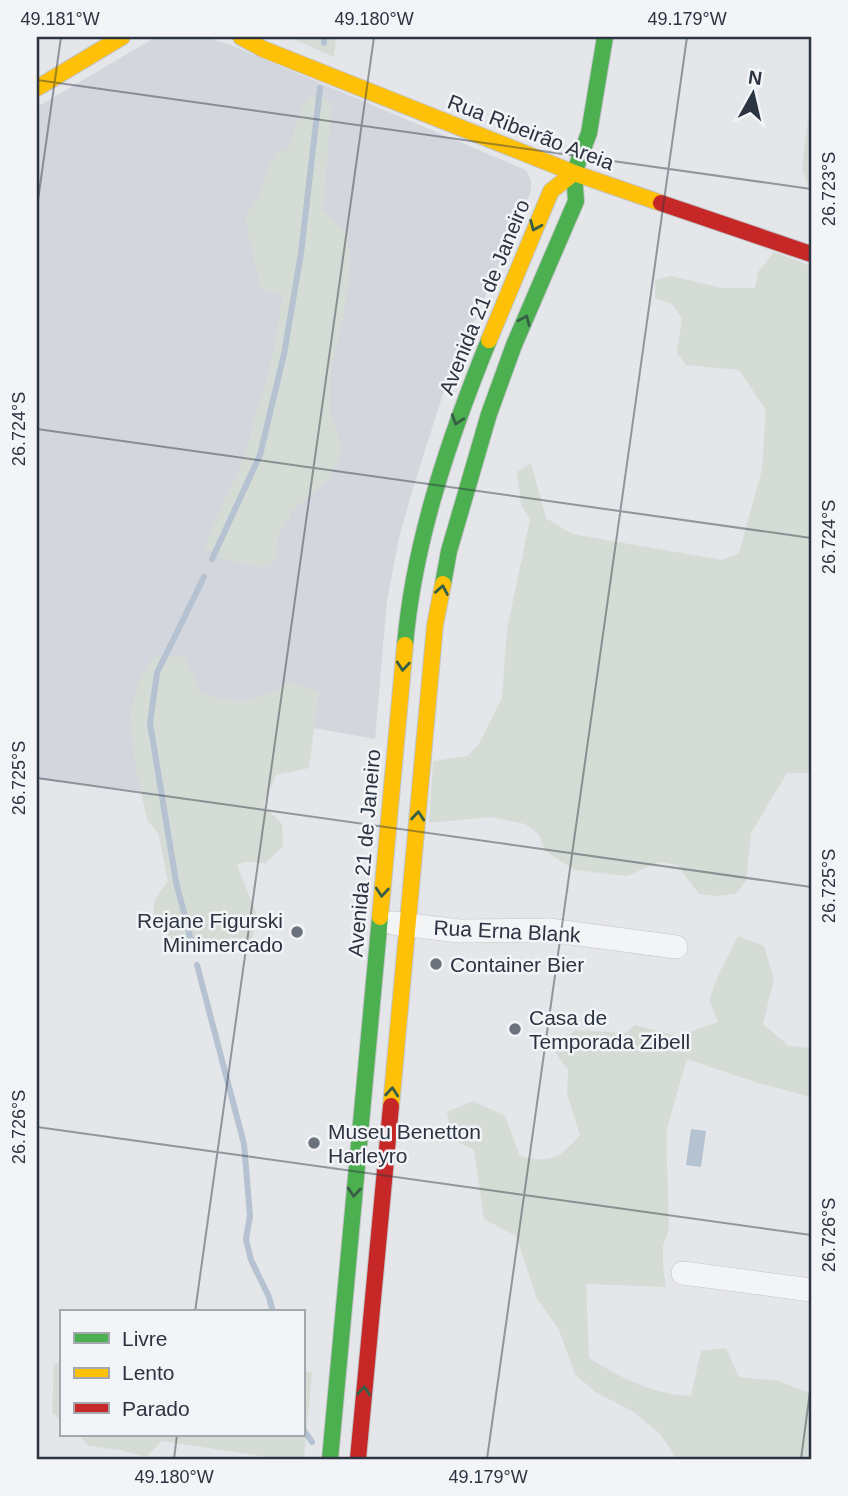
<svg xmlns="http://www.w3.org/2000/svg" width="848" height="1496" font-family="Arial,sans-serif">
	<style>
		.built { fill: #d3d6dc }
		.green { fill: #d5dcd5 }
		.water { fill: #b4c2d1 }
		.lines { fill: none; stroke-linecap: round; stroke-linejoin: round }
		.stream { stroke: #b4c2d1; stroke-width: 6 }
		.street-casing { stroke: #c2c4c7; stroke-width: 24 }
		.fast-casing { stroke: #c2c4c7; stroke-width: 18 }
		.slow-casing { stroke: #c2c4c7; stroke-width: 18 }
		.jam-casing { stroke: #c2c4c7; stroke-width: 18 }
		.street { stroke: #f3f4f5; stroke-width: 23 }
		.fast { stroke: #4caf50; stroke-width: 16 }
		.slow { stroke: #ffc107; stroke-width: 16 }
		.jam { stroke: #c62828; stroke-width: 16 }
		.oneway { stroke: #375e46 }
		.ticks { fill: none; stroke: #2c3341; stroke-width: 2; stroke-opacity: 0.45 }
		.poi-dot { fill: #6c727c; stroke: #f2f4f7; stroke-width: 2.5 }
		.labels { text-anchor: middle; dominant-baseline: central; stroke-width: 5; stroke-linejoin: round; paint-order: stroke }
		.street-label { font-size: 21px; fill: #2c3341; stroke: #f2f4f7 }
		.poi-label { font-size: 21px; fill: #2c3341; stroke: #f2f4f7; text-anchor: start }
		.neatline { fill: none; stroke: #2c3341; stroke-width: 2.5 }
		.ticks-label { font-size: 18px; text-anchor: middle; fill: #2c3341 }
	</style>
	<rect width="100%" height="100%" fill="#e4e6e9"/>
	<!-- built -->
	<polygon class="built" points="156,37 206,37 233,46 526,170 531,180 531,191 443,394 413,488 399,538 387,601 375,739 140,697 153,792 37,779 37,107"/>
	<!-- green -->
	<g class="green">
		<polygon points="289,37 336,37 334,57"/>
		<polygon points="310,96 332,102 323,210 347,233 351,264 344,314 331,368 330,413 343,450 329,479 291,512 287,524 278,535 276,561 266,568 224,559 205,548 210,531 240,469 245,453 270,367 283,296 261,290 245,218 258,196 275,152 288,150 303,106"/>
		<polygon points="811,96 811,196 802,168"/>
		<polygon points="774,252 811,266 811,773 787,773 751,833 746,881 735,894 717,896 699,894 677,865 659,862 627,876 575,870 545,851 539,835 525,824 490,817 429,823 433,761 467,756 479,744 502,698 507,629 530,520 521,505 517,472 531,463 546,518 572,534 722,560 739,553 762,469 766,410 739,370 686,365 677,353 682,318 672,304 655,298 655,280 671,276 722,288 755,288 758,272"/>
		<path d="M184 656 195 676 200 693C243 706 252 703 290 682L319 692 309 768 276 775 263 805 282 824 283 846 266 863 244 862 237 865 257 915 252 941C245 944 239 948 232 949 203 954 149 942 154 904 155 896 163 888 168 881L158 833 147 820 134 759 130 715 138 681 153 657Z"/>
		<path d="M738 936 764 946 774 979 763 1024 789 1046 811 1048V1097L758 1083 687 1059 666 1132 669 1228 663 1246V1267L666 1287 586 1284 589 1358C619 1377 655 1395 691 1396L701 1351 726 1348 739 1377 778 1381 811 1393V1459H677L661 1435 634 1412 595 1392 575 1374 558 1328 537 1299 516 1236 484 1219 474 1150 452 1139 447 1112 473 1101 505 1116 520 1156C549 1164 561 1158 580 1135L567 1094 568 1070 553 1049 575 1030 626 1033 635 1025 677 1036 718 1022 709 1000 720 971Z"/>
		<polygon points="61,1362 61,1420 52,1413 54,1364"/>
		<polygon points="303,1371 312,1372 304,1459 280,1459 162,1441 146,1457 120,1450 89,1446 79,1435 303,1435"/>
	</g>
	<!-- water -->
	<polygon class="water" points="691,1129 706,1131 701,1167 686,1165"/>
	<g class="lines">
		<!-- stream -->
		<g class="stream">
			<polyline points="324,43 324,37"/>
			<polyline points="212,559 260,455 284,354 301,253 320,88"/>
			<polyline points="193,948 176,882 150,723 157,673 204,577"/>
			<polyline points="197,965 244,1144 250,1216 246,1239 251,1260 269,1297 273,1312"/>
			<polyline points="303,1429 312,1442"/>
		</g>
		<defs>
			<g id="street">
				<polyline points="393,923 459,931 549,930 676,947"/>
				<polyline points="683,1273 811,1290"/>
			</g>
			<g id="fast">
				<polyline points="443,584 449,551 489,414 514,345 576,201 574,173 589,133 605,37"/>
				<path d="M405 645C414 540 450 436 489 340"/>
				<polyline points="330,1459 380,917"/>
			</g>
			<g id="slow">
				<polyline points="241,37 263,49 574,173 661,203"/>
				<polyline points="37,88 122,37"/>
				<polyline points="489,340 551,191 574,173"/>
				<polyline points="380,917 405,645"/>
				<polyline points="391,1106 435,625 443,584"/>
			</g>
			<g id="jam">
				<polyline points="661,203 811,254"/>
				<polyline points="358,1459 391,1106"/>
			</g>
		</defs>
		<!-- street casing -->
		<use href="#street" class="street-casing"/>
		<!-- fast casing -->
		<use href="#fast" class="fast-casing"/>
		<!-- slow casing -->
		<use href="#slow" class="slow-casing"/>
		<!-- jam casing -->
		<use href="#jam" class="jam-casing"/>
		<!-- street -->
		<use href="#street" class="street"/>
		<!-- fast -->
		<use href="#fast" class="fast"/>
		<!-- slow -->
		<use href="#slow" class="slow"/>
		<!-- jam -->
		<use href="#jam" class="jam"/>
	</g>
	<!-- one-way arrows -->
	<defs><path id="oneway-chevron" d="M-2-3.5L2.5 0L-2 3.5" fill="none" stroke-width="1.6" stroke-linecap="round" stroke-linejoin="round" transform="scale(1.75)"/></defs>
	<g class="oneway">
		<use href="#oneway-chevron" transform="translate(535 226) rotate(113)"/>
		<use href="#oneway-chevron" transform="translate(525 320) rotate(-66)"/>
		<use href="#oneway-chevron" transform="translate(457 420) rotate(109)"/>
		<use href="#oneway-chevron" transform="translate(442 590) rotate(-80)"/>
		<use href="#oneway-chevron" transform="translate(403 666) rotate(95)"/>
		<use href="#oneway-chevron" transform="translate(418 816) rotate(-85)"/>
		<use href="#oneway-chevron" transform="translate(382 892) rotate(95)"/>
		<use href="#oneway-chevron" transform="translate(392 1092) rotate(-85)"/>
		<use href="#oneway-chevron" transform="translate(354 1192) rotate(95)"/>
		<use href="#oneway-chevron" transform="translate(364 1391) rotate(-85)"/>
	</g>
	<!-- ticks -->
	<path class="ticks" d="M37 80 811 189M37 207 61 37M37 429 811 538M37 778 811 887M37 1127 811 1235M195 1312 374 37M174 1459 177 1435M487 1459 687 37M801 1459 811 1384"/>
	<!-- markers -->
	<g class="poi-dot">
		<circle cx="297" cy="932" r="7"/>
		<circle cx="436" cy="964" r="7"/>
		<circle cx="515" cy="1029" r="7"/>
		<circle cx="314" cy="1143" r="7"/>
	</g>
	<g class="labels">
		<!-- street labels -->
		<g class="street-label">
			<text transform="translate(531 132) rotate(21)">Rua Ribeirão Areia</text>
			<text transform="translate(484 297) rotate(-68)">Avenida 21 de Janeiro</text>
			<text transform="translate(364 853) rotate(-85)">Avenida 21 de Janeiro</text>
			<text transform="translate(507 931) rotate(3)">Rua Erna Blank</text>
		</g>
		<!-- poi labels -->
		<g class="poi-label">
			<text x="283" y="920" text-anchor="end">Rejane Figurski<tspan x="283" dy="24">Minimercado</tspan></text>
			<text x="450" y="964">Container Bier</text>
			<text x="529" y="1017">Casa de<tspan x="529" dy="24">Temporada Zibell</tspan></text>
			<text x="328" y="1131">Museu Benetton<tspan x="328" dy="24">Harleyro</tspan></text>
		</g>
	</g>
	<!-- border -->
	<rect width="848" height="1496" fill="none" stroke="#f2f4f7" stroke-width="77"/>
	<!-- legend -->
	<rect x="60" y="1310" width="245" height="126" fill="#f2f4f7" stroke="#a3a7ae" stroke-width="2"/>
	<rect x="74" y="1333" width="35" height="10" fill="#4caf50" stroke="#a3a7ae" stroke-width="2"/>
	<text x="122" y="1346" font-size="21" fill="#2c3341">Livre</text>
	<rect x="74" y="1368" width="35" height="10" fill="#ffc107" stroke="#a3a7ae" stroke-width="2"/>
	<text x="122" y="1380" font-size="21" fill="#2c3341">Lento</text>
	<rect x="74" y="1403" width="35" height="10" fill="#c62828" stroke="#a3a7ae" stroke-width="2"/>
	<text x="122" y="1416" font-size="21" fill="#2c3341">Parado</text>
	<!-- north arrow -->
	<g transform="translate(753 94) rotate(8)" stroke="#f2f4f7" stroke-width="5" paint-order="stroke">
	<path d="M0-5L12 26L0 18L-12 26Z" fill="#2c3341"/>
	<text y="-10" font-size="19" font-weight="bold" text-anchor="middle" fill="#2c3341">N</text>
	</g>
	<rect x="38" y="38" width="772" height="1420" class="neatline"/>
	<g class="ticks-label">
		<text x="60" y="25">49.181°W</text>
		<text x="374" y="25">49.180°W</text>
		<text x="687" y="25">49.179°W</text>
		<text transform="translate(829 189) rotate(-90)" y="6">26.723°S</text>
		<text transform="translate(19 429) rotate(-90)" y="6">26.724°S</text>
		<text transform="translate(829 537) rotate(-90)" y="6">26.724°S</text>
		<text transform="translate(19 778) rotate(-90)" y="6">26.725°S</text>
		<text transform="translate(829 886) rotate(-90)" y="6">26.725°S</text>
		<text transform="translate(19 1127) rotate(-90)" y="6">26.726°S</text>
		<text transform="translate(829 1235) rotate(-90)" y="6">26.726°S</text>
		<text x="174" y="1483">49.180°W</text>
		<text x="488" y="1483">49.179°W</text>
	</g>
</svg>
